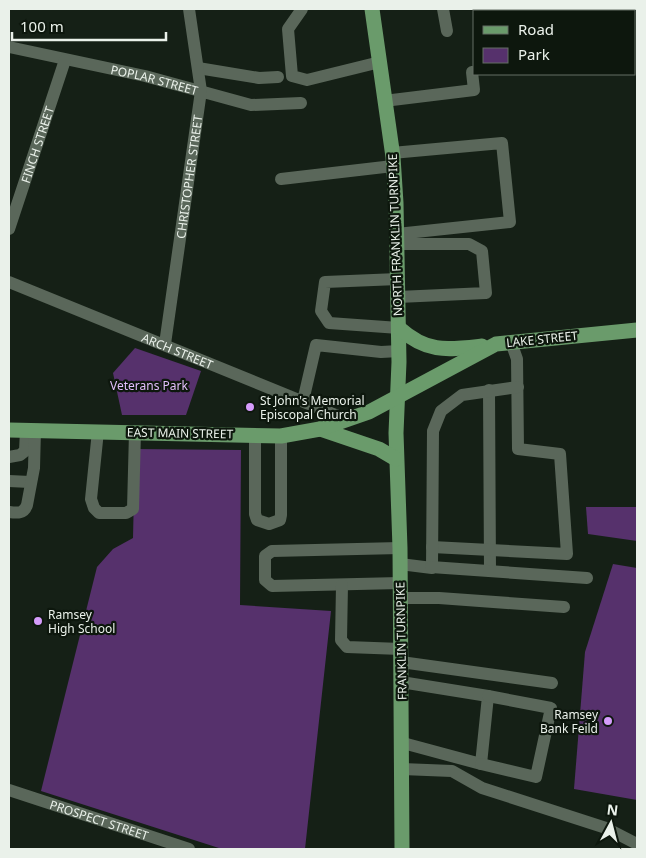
<svg xmlns="http://www.w3.org/2000/svg" width="646" height="858" font-family="'Noto Sans',sans-serif">
	<style>
		.green { fill: #56316c }
		.lines { fill: none; stroke-linecap: round; stroke-linejoin: round }
		.minor { stroke: #5a675a; stroke-width: 12 }
		.major { stroke: #6a9b6b; stroke-width: 15 }
		.poi-dot { fill: #d59cfb; stroke: #0d170d; stroke-width: 2 }
		.labels { text-anchor: middle; dominant-baseline: central; stroke-width: 4.5; stroke-linejoin: round; paint-order: stroke }
		.street-label { font-size: 12px; fill: #eaf1ea; stroke: #0d170d }
		.park-label { font-size: 12px; fill: #e2bffc; stroke: #0d170d }
		.poi-label { font-size: 12px; fill: #eaf1ea; stroke: #0d170d; text-anchor: start }
	</style>
	<rect width="100%" height="100%" fill="#152016"/>
	<!-- green -->
	<g class="green">
		<polygon points="135,348 201,371 186,415 122,415 113,373"/>
		<polygon points="135,449 241,450 240,605 331,611 305,849 222,849 41,791 97,567 113,549 133,538"/>
		<polygon points="586,507 637,507 637,541 588,534"/>
		<polygon points="613,564 637,568 637,800 574,789 585,652"/>
	</g>
	<g class="lines">
		<!-- minor -->
		<g class="minor">
			<polyline points="302,9 288,29 292,76 307,80 380,62"/>
			<polyline points="443,9 447,31"/>
			<path id="s1" d="M9 47 145 76 251 105 301 103"/>
			<polyline points="198,68 259,78 278,77"/>
			<polyline points="384,101 474,90 472,72"/>
			<polyline points="392,153 502,143 510,222 397,234"/>
			<polyline points="281,179 393,166"/>
			<path id="s2" d="M9 229 65 60"/>
			<polyline points="397,244 469,244 482,251 486,293 398,297"/>
			<polyline points="398,279 325,282 321,311 329,323 399,328"/>
			<path id="s3" d="M9 282 348 420"/>
			<path id="s4" d="M165 344 201 91 189 9"/>
			<polyline points="489,390 490,571"/>
			<polyline points="303,401 316,345 381,352 399,351"/>
			<polyline points="98,431 91,499 94,508 99,513 126,513 133,509 135,432"/>
			<polyline points="255,435 255,514 257,520 269,524 280,520 281,515 281,436"/>
			<polyline points="9,457 20,455 25,451 26,430"/>
			<polyline points="9,481 30,482"/>
			<path d="M9 512C17 513 24 514 27 505L34 468 35 430"/>
			<polyline points="432,547 567,554 560,454 518,449 517,359 511,342"/>
			<polyline points="400,548 272,551 265,556 265,580 272,586 400,583"/>
			<polyline points="400,564 432,568 433,431 441,411 462,395 518,387"/>
			<polyline points="431,567 587,578"/>
			<polyline points="342,585 341,640 347,647 401,649"/>
			<polyline points="400,598 439,598 564,607"/>
			<polyline points="401,662 552,683"/>
			<polyline points="401,682 488,696 481,764 403,743"/>
			<polyline points="481,764 536,777 551,708 488,696"/>
			<polyline points="402,769 452,771 482,788 606,828 637,844"/>
			<path id="s5" d="M9 790 189 849"/>
		</g>
		<!-- major -->
		<g class="major">
			<polyline points="372,9 393,157 396,203 399,362 396,433 400,548 402,849"/>
			<path d="M399 328C427 353 446 350 482 346"/>
			<polyline points="320,429 379,449 396,459"/>
			<polyline points="9,430 281,436 320,429 369,412 496,344 637,330"/>
		</g>
	</g>
	<!-- markers -->
	<g class="poi-dot">
		<circle cx="250" cy="407" r="5"/>
		<circle cx="38" cy="621" r="5"/>
		<circle cx="608" cy="721" r="5"/>
	</g>
	<g class="labels">
		<!-- street labels -->
		<g class="street-label">
			<text stroke="none"><textPath href="#s1" startOffset="149">POPLAR STREET</textPath></text>
			<text stroke="none"><textPath href="#s2" startOffset="89">FINCH STREET</textPath></text>
			<text stroke="none"><textPath href="#s4" startOffset="169">CHRISTOPHER STREET</textPath></text>
			<text transform="translate(395 235) rotate(-92)">NORTH FRANKLIN TURNPIKE</text>
			<text transform="translate(542 339) rotate(-6)">LAKE STREET</text>
			<text stroke="none"><textPath href="#s3" startOffset="182">ARCH STREET</textPath></text>
			<text transform="translate(180 433) rotate(1)">EAST MAIN STREET</text>
			<text transform="translate(401 641) rotate(-91)">FRANKLIN TURNPIKE</text>
			<text stroke="none"><textPath href="#s5" startOffset="95">PROSPECT STREET</textPath></text>
		</g>
		<!-- park labels -->
		<g class="park-label">
			<text x="149" y="385">Veterans Park</text>
		</g>
		<!-- poi labels -->
		<g class="poi-label">
			<text x="260" y="400">St John's Memorial<tspan x="260" dy="14">Episcopal Church</tspan></text>
			<text x="48" y="614">Ramsey<tspan x="48" dy="14">High School</tspan></text>
			<text x="598" y="714" text-anchor="end">Ramsey<tspan x="598" dy="14">Bank Feild</tspan></text>
		</g>
	</g>
	<!-- border -->
	<rect width="646" height="858" fill="none" stroke="#eaf1ea" stroke-width="20"/>
	<!-- legend -->
	<rect x="473" y="10" width="162" height="65" fill="#0d170d" stroke="#656e65"/>
	<rect x="483" y="26" width="25" height="8" fill="#6a9b6b" stroke="#656e65"/>
	<text x="518" y="35" font-size="15" fill="#eaf1ea">Road</text>
	<rect x="483" y="48" width="25" height="15" fill="#56316c" stroke="#656e65"/>
	<text x="518" y="60" font-size="15" fill="#eaf1ea">Park</text>
	<!-- north arrow -->
	<g transform="translate(611 823) rotate(7)" stroke="#0d170d" stroke-width="4" paint-order="stroke">
	<path d="M0-4L9 19L0 12L-9 19Z" fill="#eaf1ea"/>
	<text y="-8" font-size="14" font-weight="bold" text-anchor="middle" fill="#eaf1ea">N</text>
	</g>
	<!-- scale -->
	<path d="M12 32v8h154v-8" fill="none" stroke="#eaf1ea" stroke-width="2.5"/>
	<text x="20" y="32" font-size="15" fill="#eaf1ea" stroke="#0d170d" stroke-width="4" paint-order="stroke">100 m</text>
</svg>
